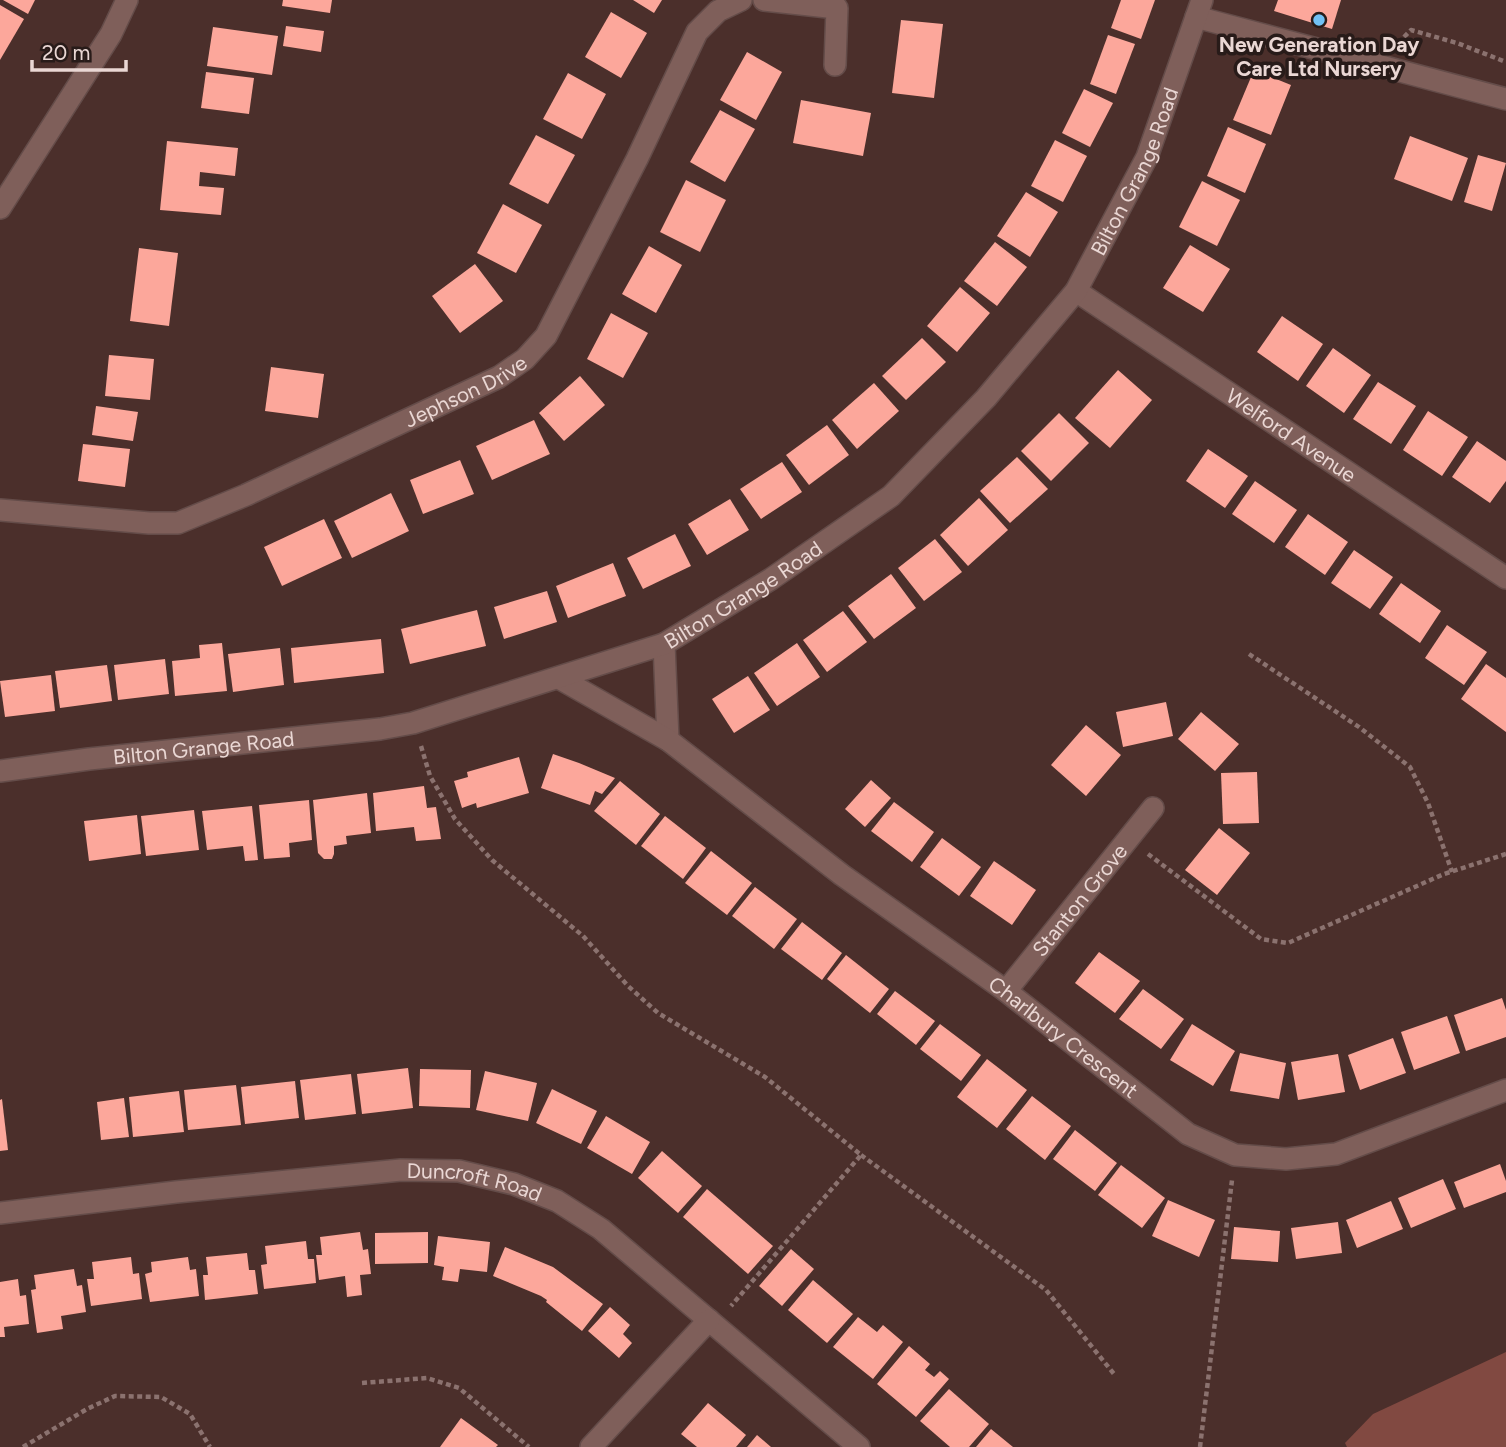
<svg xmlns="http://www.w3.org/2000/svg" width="1506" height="1447" font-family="Figtree,sans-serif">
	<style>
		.green { fill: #814941 }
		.building { fill: #fca79b }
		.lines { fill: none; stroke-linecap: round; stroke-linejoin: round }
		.minor-casing { stroke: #644c49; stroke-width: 24 }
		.path { stroke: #8b726f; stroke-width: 4.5; stroke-dasharray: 5 3.5; stroke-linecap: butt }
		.minor { stroke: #7f5f5a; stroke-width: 21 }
		.poi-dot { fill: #71c1f5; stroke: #281b19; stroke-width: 2.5 }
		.labels { text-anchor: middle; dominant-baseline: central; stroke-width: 7; stroke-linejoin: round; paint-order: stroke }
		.poi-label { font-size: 21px; font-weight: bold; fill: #ead7d4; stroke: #281b19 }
		.street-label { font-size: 21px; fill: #ead7d4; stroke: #281b19 }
	</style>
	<rect width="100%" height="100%" fill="#4b2f2b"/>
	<!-- green -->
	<polygon class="green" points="1506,1352 1506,1447 1347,1447 1345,1443 1373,1414"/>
	<!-- building -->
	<g class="building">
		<polygon points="3,0 35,0 28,14"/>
		<polygon points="283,0 332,0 330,13 282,6"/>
		<polygon points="633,0 662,0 654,13"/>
		<polygon points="1121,0 1155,0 1141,39 1111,28"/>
		<polygon points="1278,0 1341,0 1332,29 1274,11"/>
		<polygon points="0,5 24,19 0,60"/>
		<polygon points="611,12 647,33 621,78 585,57"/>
		<polygon points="901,20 943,24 934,98 892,93"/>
		<polygon points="286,26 324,31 321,52 283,46"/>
		<polygon points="213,27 278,36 272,75 207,66"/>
		<polygon points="1108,35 1135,44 1116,94 1090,84"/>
		<polygon points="747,52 782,72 756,120 720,100"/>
		<polygon points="1254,70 1291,85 1271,135 1233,120"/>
		<polygon points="206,72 254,78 249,114 201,108"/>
		<polygon points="568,73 606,94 582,139 543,119"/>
		<polygon points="1084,89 1113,103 1090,147 1062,133"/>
		<polygon points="801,100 871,113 863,156 793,143"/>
		<polygon points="720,110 755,129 725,182 690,162"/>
		<polygon points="1228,127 1266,144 1245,193 1207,176"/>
		<polygon points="536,135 575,155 548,204 509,184"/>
		<polygon points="1410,136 1468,158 1452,201 1394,179"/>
		<polygon points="1055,140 1087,156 1063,202 1031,186"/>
		<polygon points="167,141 238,148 235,176 200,172 199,186 224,188 221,215 160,210"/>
		<polygon points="1478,155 1506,163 1492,211 1464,202"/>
		<polygon points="686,180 726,200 700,252 660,232"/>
		<polygon points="1202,181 1240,200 1217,246 1179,227"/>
		<polygon points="1026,192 1058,212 1030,257 997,236"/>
		<polygon points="503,204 542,225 516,273 477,253"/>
		<polygon points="995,242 1027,267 997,306 964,281"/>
		<polygon points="1190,245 1230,269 1203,312 1163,288"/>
		<polygon points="649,246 682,265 656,313 622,294"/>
		<polygon points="139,248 178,253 169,326 130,321"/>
		<polygon points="475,264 503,301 460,333 432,296"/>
		<polygon points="960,287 990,313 957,352 927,326"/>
		<polygon points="611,313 648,333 623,378 587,359"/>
		<polygon points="1282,316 1323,344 1298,381 1257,352"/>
		<polygon points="922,338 946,362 906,400 882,376"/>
		<polygon points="1333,348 1371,375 1344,413 1306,386"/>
		<polygon points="109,355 154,359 150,400 105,396"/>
		<polygon points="271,367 324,374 318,418 265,411"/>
		<polygon points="1118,370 1152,400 1110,448 1075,418"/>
		<polygon points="580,376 605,405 564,441 539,413"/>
		<polygon points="1378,382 1416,406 1391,444 1353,419"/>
		<polygon points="874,383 899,411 857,449 832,420"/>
		<polygon points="96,406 138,412 133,441 92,435"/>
		<polygon points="1428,411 1468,437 1442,476 1403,450"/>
		<polygon points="1059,413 1089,443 1051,481 1021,451"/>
		<polygon points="534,420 550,454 492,480 476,446"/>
		<polygon points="827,425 849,455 809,485 786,455"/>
		<polygon points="1477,441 1506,461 1506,481 1490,503 1452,477"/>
		<polygon points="83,444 130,449 125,487 78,481"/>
		<polygon points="1208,449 1248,476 1225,508 1186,481"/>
		<polygon points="1017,457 1048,489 1010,523 980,491"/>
		<polygon points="460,460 474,494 423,514 410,480"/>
		<polygon points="782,462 802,492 761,519 740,489"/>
		<polygon points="1255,481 1297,510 1274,543 1232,514"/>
		<polygon points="391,493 409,531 352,558 334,521"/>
		<polygon points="979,498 1008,530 968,566 940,535"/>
		<polygon points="730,499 749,530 707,555 688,524"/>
		<polygon points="1308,514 1348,542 1325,575 1285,547"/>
		<polygon points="324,519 342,558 282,586 264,547"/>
		<polygon points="675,534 691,566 643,589 627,558"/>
		<polygon points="935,539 962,572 924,601 898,568"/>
		<polygon points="1354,550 1393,577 1370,609 1331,583"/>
		<polygon points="613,563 626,596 568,618 556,586"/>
		<polygon points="891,574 916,608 874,639 848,606"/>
		<polygon points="1401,583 1441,611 1420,643 1379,614"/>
		<polygon points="547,591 557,622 504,639 494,607"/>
		<polygon points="477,610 486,646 410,664 401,629"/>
		<polygon points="843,611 867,642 827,672 803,640"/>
		<polygon points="1447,625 1487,652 1464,685 1425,658"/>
		<polygon points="381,639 384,673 294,683 291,648"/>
		<polygon points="222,643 227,691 175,696 172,661 200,658 199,645"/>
		<polygon points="797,643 820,677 777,706 754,673"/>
		<polygon points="280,648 284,685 233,692 228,654"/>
		<polygon points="165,659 169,694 118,700 114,665"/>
		<polygon points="1486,664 1506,678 1506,732 1461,699"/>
		<polygon points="107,665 112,701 60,708 55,671"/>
		<polygon points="51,675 55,711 5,717 0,681"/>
		<polygon points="748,676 770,710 734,733 712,699"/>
		<polygon points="1166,702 1173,736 1123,747 1116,712"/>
		<polygon points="1201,712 1239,744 1215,771 1178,739"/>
		<polygon points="1086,725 1121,755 1086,796 1051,765"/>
		<polygon points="553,754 579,763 615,778 602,794 595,791 590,805 541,788"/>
		<polygon points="519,757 529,793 477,808 476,803 462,808 454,781 468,777 467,772"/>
		<polygon points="1257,772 1259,823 1223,824 1221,773"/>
		<polygon points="871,780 891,798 865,827 845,809"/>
		<polygon points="620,781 660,814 636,845 594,811"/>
		<polygon points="424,786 427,808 436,807 441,839 416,841 414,827 376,831 373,793"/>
		<polygon points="367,793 371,833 346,836 347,844 334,846 334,854 332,859 324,859 318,853 313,800"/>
		<polygon points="309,800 312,840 289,843 290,857 264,859 259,805"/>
		<polygon points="894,802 934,832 912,862 871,831"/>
		<polygon points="252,806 258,860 245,861 243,846 207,850 202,811"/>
		<polygon points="194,810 199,850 146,856 141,816"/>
		<polygon points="137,815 141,854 89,861 84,821"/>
		<polygon points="665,816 706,848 683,879 641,846"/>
		<polygon points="1219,828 1250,853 1217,895 1185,870"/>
		<polygon points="942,838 981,867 959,896 920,867"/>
		<polygon points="711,851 752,883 727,915 685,883"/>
		<polygon points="994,861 1036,890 1012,925 970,896"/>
		<polygon points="755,887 797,919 774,949 732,916"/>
		<polygon points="802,922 842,953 822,980 781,949"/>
		<polygon points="1099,952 1140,981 1115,1013 1075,983"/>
		<polygon points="846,955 889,989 870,1013 827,979"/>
		<polygon points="1143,989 1184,1019 1161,1049 1119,1019"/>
		<polygon points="895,991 935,1021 916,1045 877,1014"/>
		<polygon points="1502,998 1506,1010 1506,1037 1466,1051 1454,1015"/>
		<polygon points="1447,1016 1460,1053 1414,1070 1401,1032"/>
		<polygon points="940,1024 981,1055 961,1081 920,1049"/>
		<polygon points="1192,1024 1235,1051 1213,1086 1170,1060"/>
		<polygon points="1393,1038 1406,1073 1360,1090 1348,1055"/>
		<polygon points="1240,1053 1286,1063 1279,1099 1230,1091"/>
		<polygon points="1338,1054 1345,1092 1298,1100 1291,1062"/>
		<polygon points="987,1059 1027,1090 997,1128 957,1097"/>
		<polygon points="408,1068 413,1108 362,1114 357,1074"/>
		<polygon points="420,1069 471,1070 470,1108 419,1106"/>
		<polygon points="485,1071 537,1083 528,1121 476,1110"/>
		<polygon points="351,1074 356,1114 305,1120 300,1080"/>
		<polygon points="295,1081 299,1118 245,1124 241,1087"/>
		<polygon points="236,1085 241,1125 188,1130 184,1090"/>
		<polygon points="552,1089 597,1111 581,1144 536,1123"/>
		<polygon points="179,1091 184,1132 133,1137 129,1097"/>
		<polygon points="1032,1096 1071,1126 1045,1160 1006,1129"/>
		<polygon points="124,1098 129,1137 101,1140 97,1102"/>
		<polygon points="2,1099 8,1150 0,1151 0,1100"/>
		<polygon points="606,1116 650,1142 632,1174 587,1148"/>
		<polygon points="1075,1130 1117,1163 1095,1191 1053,1159"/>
		<polygon points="662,1151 702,1186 678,1213 638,1178"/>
		<polygon points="1500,1164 1506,1181 1506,1192 1464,1208 1454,1182"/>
		<polygon points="1121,1165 1165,1198 1142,1228 1098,1195"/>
		<polygon points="1443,1179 1456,1209 1411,1228 1398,1198"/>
		<polygon points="707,1189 773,1246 748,1274 683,1217"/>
		<polygon points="1168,1200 1215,1220 1199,1257 1152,1236"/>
		<polygon points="1391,1201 1403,1229 1357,1248 1346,1220"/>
		<polygon points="1338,1222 1342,1253 1296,1259 1291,1228"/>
		<polygon points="1234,1227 1280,1231 1278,1262 1231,1259"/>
		<polygon points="360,1232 363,1250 368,1249 371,1274 360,1275 362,1295 347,1297 345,1276 319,1280 316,1255 322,1255 320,1237"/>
		<polygon points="428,1232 428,1263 375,1264 375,1233"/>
		<polygon points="438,1236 490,1242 487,1272 460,1269 458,1282 442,1280 444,1267 434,1265"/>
		<polygon points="306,1241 308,1259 314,1259 316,1283 264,1289 261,1265 267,1264 265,1246"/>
		<polygon points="505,1247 553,1267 603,1304 582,1331 546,1302 547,1300 541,1296 493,1276"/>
		<polygon points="791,1249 814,1269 782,1306 759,1286"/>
		<polygon points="247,1253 249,1270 255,1270 258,1294 205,1300 203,1275 208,1275 206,1257"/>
		<polygon points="131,1257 133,1274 139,1273 142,1299 91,1306 87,1279 94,1279 92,1262"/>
		<polygon points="188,1257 190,1270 196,1269 199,1296 150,1302 145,1274 152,1272 151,1262"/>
		<polygon points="74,1269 77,1286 82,1285 86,1312 61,1316 63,1329 37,1333 31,1290 36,1289 34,1275"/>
		<polygon points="18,1279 20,1296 26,1295 29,1324 4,1327 5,1337 0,1337 0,1282"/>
		<polygon points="813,1280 853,1314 827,1343 788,1310"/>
		<polygon points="610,1307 630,1325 623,1334 632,1343 619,1358 588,1331"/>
		<polygon points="858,1317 877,1332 883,1325 903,1342 873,1379 833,1347"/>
		<polygon points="909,1346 930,1364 925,1370 934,1377 940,1371 949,1379 916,1417 877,1384"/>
		<polygon points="949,1389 989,1424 969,1447 950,1447 920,1421"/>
		<polygon points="708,1403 746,1435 736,1447 697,1447 681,1434"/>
		<polygon points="461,1418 498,1445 496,1447 440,1447"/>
		<polygon points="991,1429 1013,1447 976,1447"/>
		<polygon points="757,1435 771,1447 747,1447"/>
	</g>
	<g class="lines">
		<defs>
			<g id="minor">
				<polyline points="764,0 837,8 835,65"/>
				<polyline points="1196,17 1506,99"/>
				<polyline points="0,208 111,34 127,0"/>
				<path id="s1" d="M1076 291 1506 578"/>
				<path id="s2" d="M0 510 149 523H178L246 495 499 377 525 359 546 336 637 159 697 32 718 11 741 0"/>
				<polyline points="664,644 668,740"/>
				<path id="s3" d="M559 678 668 740 842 875 1006 991 1188 1134 1235 1155 1286 1159 1336 1154 1506 1090"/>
				<path id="s4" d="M0 771 89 759 380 729 413 723 664 644 771 579 891 496 986 398 1076 291 1147 157 1202 0"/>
				<path id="s5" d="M1006 991 1153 808"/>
				<path id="s6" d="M0 1213 176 1192 401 1170 459 1171 514 1184 557 1201 601 1229 859 1447"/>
				<polyline points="591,1447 709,1320"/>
			</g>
		</defs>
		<!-- minor casing -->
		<use href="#minor" class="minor-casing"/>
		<!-- path -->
		<g class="path">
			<polyline points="1398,43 1411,30 1457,43 1506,62"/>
			<polyline points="1249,654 1359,727 1410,767 1428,803 1452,872"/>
			<polyline points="421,746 430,776 455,819 492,860 583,936 628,986 658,1013 765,1077 861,1155 731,1306"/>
			<polyline points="1148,854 1261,939 1288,943 1444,874 1506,854"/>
			<polyline points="861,1155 1046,1290 1114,1374"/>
			<polyline points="362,1383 427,1378 459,1388 529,1447"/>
			<polyline points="23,1447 87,1409 115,1396 161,1397 190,1414 210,1447"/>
			<polyline points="1200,1447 1232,1180"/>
		</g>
		<!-- minor -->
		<use href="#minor" class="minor"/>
	</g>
	<!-- markers -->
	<circle class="poi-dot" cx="1319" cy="20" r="7"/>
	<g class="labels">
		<!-- poi labels -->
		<g class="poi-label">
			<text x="1319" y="44">New Generation Day<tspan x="1319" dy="24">Care Ltd Nursery</tspan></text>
		</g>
		<!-- street labels -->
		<g class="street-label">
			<text stroke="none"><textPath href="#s4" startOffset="1360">Bilton Grange Road</textPath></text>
			<text stroke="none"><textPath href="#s2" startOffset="495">Jephson Drive</textPath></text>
			<text stroke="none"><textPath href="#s1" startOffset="259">Welford Avenue</textPath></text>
			<text stroke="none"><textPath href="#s4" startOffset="772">Bilton Grange Road</textPath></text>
			<text stroke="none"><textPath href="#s4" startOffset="205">Bilton Grange Road</textPath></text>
			<text stroke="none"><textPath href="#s5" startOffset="117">Stanton Grove</textPath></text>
			<text stroke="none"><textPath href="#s3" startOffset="620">Charlbury Crescent</textPath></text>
			<text stroke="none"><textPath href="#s6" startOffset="478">Duncroft Road</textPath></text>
		</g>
	</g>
	<!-- scale -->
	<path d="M32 60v10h94v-10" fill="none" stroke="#ead7d4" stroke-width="3.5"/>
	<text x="42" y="60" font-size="21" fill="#ead7d4" stroke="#281b19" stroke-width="5" paint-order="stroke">20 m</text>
</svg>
